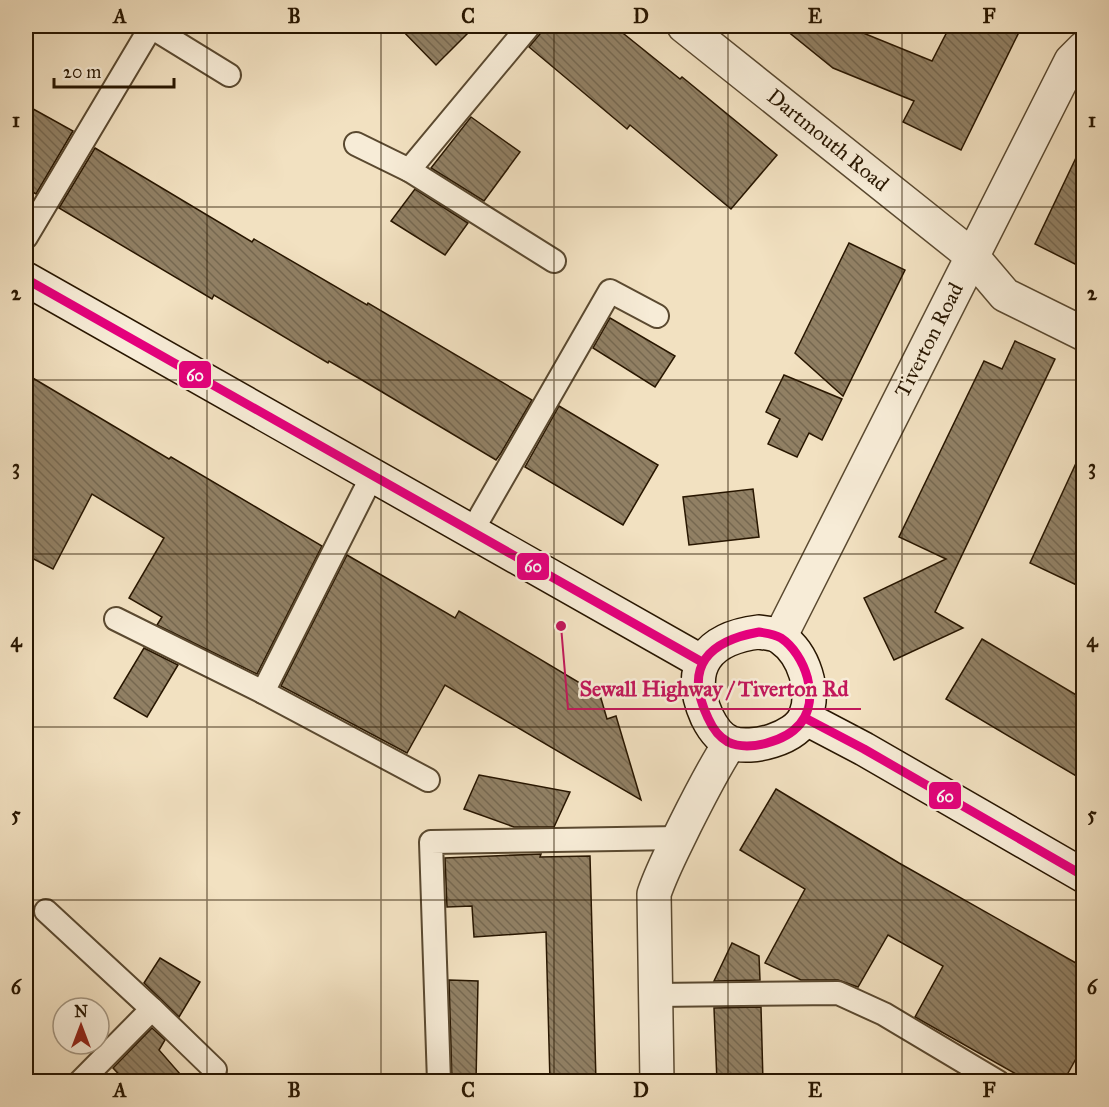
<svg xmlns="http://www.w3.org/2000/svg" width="1109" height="1107" font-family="'IM FELL Great Primer',serif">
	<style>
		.building { fill: url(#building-back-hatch); stroke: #281600; stroke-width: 1.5 }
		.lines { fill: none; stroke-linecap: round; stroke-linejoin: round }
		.lane-casing { stroke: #5a4930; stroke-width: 26 }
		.street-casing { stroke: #5a4930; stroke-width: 36 }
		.secondary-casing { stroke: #281600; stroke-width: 36 }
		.lane { stroke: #f7ecd7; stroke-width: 22 }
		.street { stroke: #f7ecd7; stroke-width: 33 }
		.secondary { stroke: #f7ecd7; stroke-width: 33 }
		.bus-1-casing { stroke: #f7ecd7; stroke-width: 14 }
		.bus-1 { stroke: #e5007d; stroke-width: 9 }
		.grid { fill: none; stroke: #281600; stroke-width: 1.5; stroke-opacity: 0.55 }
		.labels { text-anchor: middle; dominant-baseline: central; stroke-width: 5; stroke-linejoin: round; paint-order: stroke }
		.street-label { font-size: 21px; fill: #281600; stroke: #f7ecd7 }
		.leader { fill: none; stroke: #c2185b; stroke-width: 2 }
		.callout-dot { fill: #c2185b; stroke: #f7ecd7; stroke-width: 2 }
		.callout-label { font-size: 22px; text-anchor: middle; font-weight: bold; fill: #c2185b; stroke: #f7ecd7; stroke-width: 5; stroke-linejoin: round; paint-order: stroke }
		.line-badge { stroke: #f7ecd7; stroke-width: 2 }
		.badge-label { font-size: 16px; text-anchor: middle; font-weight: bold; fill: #fff }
		.neatline { fill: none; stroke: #281600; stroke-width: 2 }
		.grid-label { font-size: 20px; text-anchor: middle; font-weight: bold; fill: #281600 }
	</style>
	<defs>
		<pattern id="building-back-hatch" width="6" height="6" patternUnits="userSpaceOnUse" patternTransform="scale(1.5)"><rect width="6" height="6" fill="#918064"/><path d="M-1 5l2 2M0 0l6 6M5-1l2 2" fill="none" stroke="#766850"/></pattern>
	</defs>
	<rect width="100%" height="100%" fill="#f2e1c1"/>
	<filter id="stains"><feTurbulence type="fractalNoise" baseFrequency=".00333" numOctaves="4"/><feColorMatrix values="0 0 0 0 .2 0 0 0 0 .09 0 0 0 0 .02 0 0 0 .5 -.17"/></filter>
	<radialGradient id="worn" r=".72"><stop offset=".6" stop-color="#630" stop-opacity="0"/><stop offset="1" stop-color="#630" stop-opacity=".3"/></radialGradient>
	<!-- building -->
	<g class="building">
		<polygon points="398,26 475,26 436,65"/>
		<polygon points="542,26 614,26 680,79 682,77 777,155 731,209 630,125 627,129 529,47 540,34"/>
		<polygon points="781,26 846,26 932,61 950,26 1022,26 961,150 903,122 914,101 833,68"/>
		<polygon points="26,105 73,131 36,194 26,188"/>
		<polygon points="471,117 520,152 484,201 431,168"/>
		<polygon points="1083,143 1083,268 1035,244"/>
		<polygon points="95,148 252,242 254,239 367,305 368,303 532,400 501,453 496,460 362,380 329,361 328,363 214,295 212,299 59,208"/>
		<polygon points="415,189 468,223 445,255 391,221"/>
		<polygon points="849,243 905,270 843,396 795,353"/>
		<polygon points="610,318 675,356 655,387 593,348"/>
		<polygon points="1015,341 1055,359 935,612 963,628 894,660 864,598 946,559 899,537 984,361 1002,369"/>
		<polygon points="26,374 169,459 171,457 322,546 257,674 157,625 162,617 129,598 164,538 92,494 53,569 26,555"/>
		<polygon points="784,375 842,399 822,440 809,433 797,457 768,444 780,419 766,412"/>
		<polygon points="559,406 658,465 623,525 525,467"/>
		<polygon points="1083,448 1083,588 1030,563"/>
		<polygon points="753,489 759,537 689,545 683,497"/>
		<polygon points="347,555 455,618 459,611 600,695 607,719 616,716 641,800 445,685 407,753 281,686"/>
		<polygon points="982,639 1083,699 1083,780 946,699"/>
		<polygon points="144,648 178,665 147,717 114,698"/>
		<polygon points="479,775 570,792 554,827 514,827 464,809"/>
		<polygon points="776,789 899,863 1083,967 1083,1046 1063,1082 1030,1082 915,1017 943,966 888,935 858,987 838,980 801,980 765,963 805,889 740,850"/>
		<polygon points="541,854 540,857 590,856 596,1082 550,1082 546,932 474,937 472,906 447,907 445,858"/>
		<polygon points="732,943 759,956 760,980 714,981"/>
		<polygon points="160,958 200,982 179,1017 144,983"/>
		<polygon points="449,980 478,981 476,1082 452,1082"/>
		<polygon points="761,1007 763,1082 717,1082 714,1008"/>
		<polygon points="152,1028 165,1040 159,1050 187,1082 126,1082 113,1068"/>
	</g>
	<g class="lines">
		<defs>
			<g id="lane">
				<polyline points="356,144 409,170 529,26"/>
				<polyline points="409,170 554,261"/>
				<polyline points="26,237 151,27 229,75"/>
				<polyline points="372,476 263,692 428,780"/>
				<polyline points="472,531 610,291 657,316"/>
				<polyline points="116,619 263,692"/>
				<polyline points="46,911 152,1009 80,1082"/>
				<polyline points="655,995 838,993 884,1014 998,1082"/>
				<polyline points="152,1009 215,1070"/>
				<polyline points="439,1082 431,842 679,838"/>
			</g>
			<g id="street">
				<polyline points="684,26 971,255 1005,295 1084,334"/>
				<polyline points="780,637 1071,61 1084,48"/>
				<path d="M657 1082 654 894C662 870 674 848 685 825 699 797 713 769 730 743"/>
			</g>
			<g id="secondary">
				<polyline points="26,279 702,662"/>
				<path d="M759 632C766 633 776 634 781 638 804 654 816 691 805 717 795 739 752 750 731 743 720 739 712 727 707 717 684 666 709 638 759 632Z"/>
				<polyline points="805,718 864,749 1084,876"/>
			</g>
		</defs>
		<!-- lane casing -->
		<use href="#lane" class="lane-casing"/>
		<!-- street casing -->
		<use href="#street" class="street-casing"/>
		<!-- secondary casing -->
		<use href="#secondary" class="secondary-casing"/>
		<!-- lane -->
		<use href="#lane" class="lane"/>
		<!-- street -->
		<use href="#street" class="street"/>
		<!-- secondary -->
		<use href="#secondary" class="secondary"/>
		<defs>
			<g id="bus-1">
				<polyline points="26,279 702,662"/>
				<path d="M759 632C766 633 775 634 781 638 805 654 821 699 800 724 786 741 749 752 728 742 719 737 712 727 708 718 683 666 709 641 759 632Z"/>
				<polyline points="805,718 864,749 1084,876"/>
			</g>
		</defs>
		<!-- bus-1 casing -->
		<use href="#bus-1" class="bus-1-casing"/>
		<!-- bus-1 -->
		<use href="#bus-1" class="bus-1"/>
	</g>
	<!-- grid -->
	<path class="grid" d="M207 26V1082M381 26V1082M554 26V1082M728 26V1082M902 26V1082M26 207H1084M26 380H1084M26 554H1084M26 727H1084M26 900H1084"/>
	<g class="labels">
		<!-- street labels -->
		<g class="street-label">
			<text transform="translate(828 140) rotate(39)">Dartmouth Road</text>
			<text transform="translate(929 340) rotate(-63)">Tiverton Road</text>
		</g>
	</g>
	<!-- callouts -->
	<path class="leader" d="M561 626L568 709H861"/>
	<circle class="callout-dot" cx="561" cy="626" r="6"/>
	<g class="callout-label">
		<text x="714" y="696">Sewall Highway / Tiverton Rd</text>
	</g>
	<g class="line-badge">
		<rect x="178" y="360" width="34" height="29" rx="6" fill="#e5007d"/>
		<rect x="516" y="552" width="34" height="29" rx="6" fill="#e5007d"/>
		<rect x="928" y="781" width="34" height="29" rx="6" fill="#e5007d"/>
	</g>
	<g class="badge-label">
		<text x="195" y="381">60</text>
		<text x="533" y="572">60</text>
		<text x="945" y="802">60</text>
	</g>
	<!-- margin -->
	<rect width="1109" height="1107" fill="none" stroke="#f2e1c1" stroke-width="66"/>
	<!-- north arrow -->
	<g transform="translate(81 1026)"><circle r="28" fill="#f7ecd7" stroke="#a49681" stroke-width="1.5"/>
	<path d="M0-4.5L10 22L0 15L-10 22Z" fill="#8f2418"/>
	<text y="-9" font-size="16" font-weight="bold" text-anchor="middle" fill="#281600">N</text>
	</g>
	<!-- scale -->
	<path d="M54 78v9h120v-9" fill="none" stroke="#281600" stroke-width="3"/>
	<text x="63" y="78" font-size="18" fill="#281600" stroke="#f7ecd7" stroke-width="4.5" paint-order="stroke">20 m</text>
	<rect x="33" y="33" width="1043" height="1041" class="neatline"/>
	<g class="grid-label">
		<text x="120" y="23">A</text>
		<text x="294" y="23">B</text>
		<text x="468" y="23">C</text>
		<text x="641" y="23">D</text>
		<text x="815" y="23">E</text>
		<text x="989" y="23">F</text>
		<text x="16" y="127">1</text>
		<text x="1092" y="127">1</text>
		<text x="16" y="300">2</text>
		<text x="1092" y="300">2</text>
		<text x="16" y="474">3</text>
		<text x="1092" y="474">3</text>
		<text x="16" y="647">4</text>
		<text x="1092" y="647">4</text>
		<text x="16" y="821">5</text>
		<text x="1092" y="821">5</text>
		<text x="16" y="994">6</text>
		<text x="1092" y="994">6</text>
		<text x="120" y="1097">A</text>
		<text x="294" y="1097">B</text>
		<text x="468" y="1097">C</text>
		<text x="641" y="1097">D</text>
		<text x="815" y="1097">E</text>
		<text x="989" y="1097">F</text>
	</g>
	<rect width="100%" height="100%" filter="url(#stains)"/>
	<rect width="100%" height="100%" fill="url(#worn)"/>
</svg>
